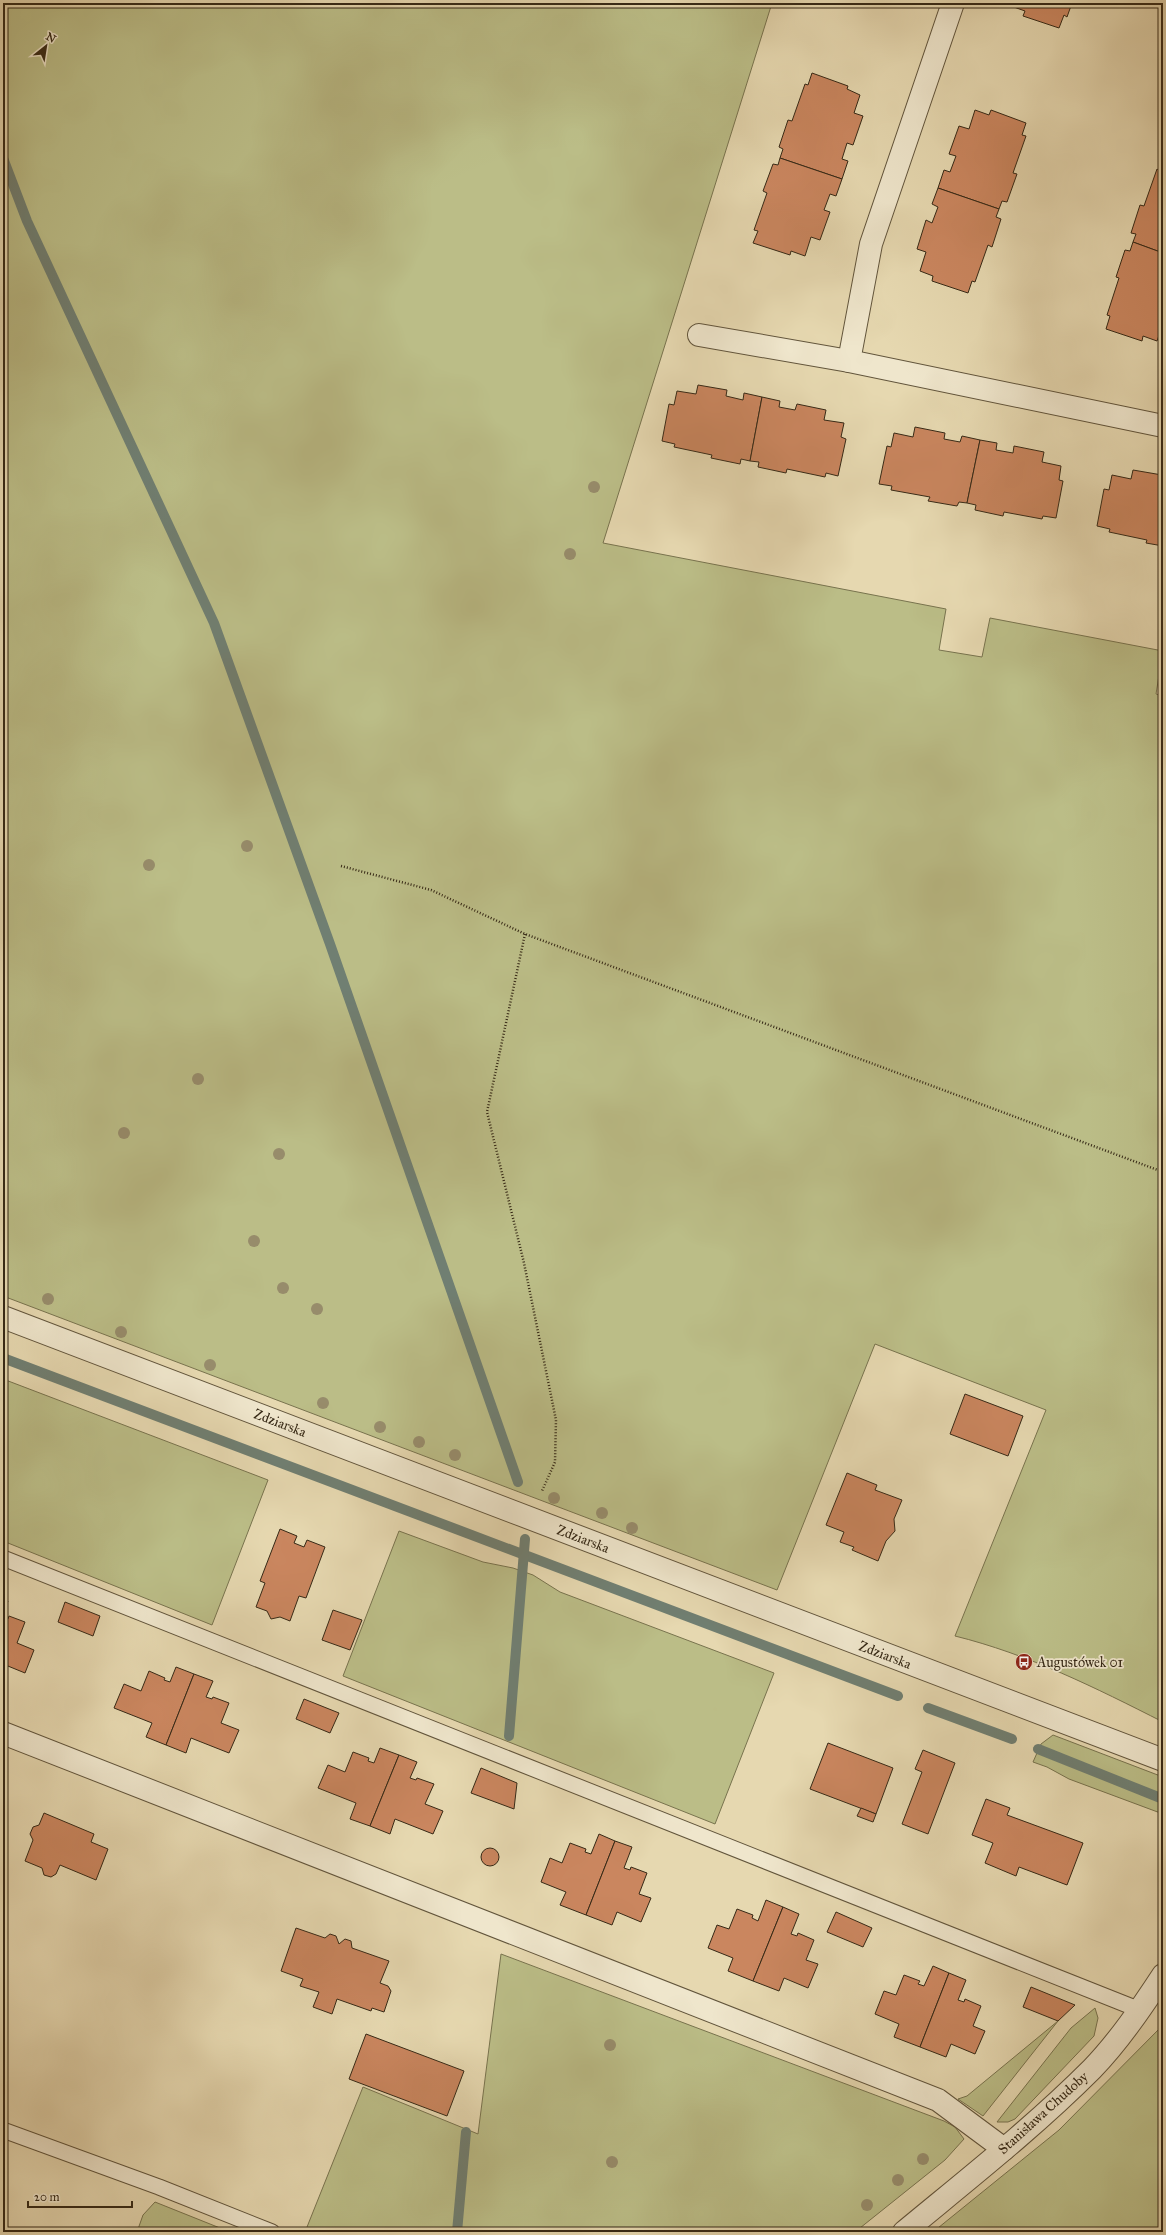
<svg xmlns="http://www.w3.org/2000/svg" width="1166" height="2235" font-family="'IM FELL Great Primer',serif">
	<style>
		.green { fill: #bbbd87; stroke: #78734e }
		.lines { fill: none; stroke-linecap: round; stroke-linejoin: round }
		.stream { stroke: #707f72; stroke-width: 10 }
		.building { fill: #ca865f; stroke: #362916 }
		.service-casing { stroke: #62553c; stroke-width: 17 }
		.minor-casing { stroke: #62553c; stroke-width: 24 }
		.path { stroke: #362916; stroke-width: 2.5; stroke-dasharray: 1 2; stroke-linecap: butt }
		.service { stroke: #efe6cc; stroke-width: 15 }
		.minor { stroke: #efe6cc; stroke-width: 22 }
		.tree { fill: #978c6b }
		.labels { text-anchor: middle; dominant-baseline: central; stroke-width: 3.5; stroke-linejoin: round; paint-order: stroke }
		.street-label { font-size: 14px; fill: #362916; stroke: #efe6cc }
		.poi-label { font-size: 14px; fill: #362916; stroke: #efe6cc; text-anchor: start }
	</style>
	<rect width="100%" height="100%" fill="#e6d8b0"/>
	<filter id="stains"><feTurbulence type="fractalNoise" baseFrequency=".005" numOctaves="4"/><feColorMatrix values="0 0 0 0 .2 0 0 0 0 .09 0 0 0 0 .02 0 0 0 .5 -.17"/></filter>
	<radialGradient id="worn" r=".72"><stop offset=".6" stop-color="#630" stop-opacity="0"/><stop offset="1" stop-color="#630" stop-opacity=".3"/></radialGradient>
	<!-- green -->
	<g class="green">
		<path d="M3 3H772L603 543 946 609 939 650 982 657 990 618 1163 651 1156 694 1163 696V1722C1096 1688 1028 1654 955 1636L1046 1410 875 1344 777 1590 3 1296Z"/>
		<polygon points="3,1379 268,1480 212,1625 3,1541"/>
		<polygon points="399,1531 483,1562 513,1568 533,1575 560,1592 774,1673 715,1824 343,1676"/>
		<polygon points="1053,1735 1163,1777 1163,1814 1069,1779 1047,1767 1033,1762 1041,1744"/>
		<polygon points="501,1954 944,2121 955,2127 964,2139 945,2160 855,2232 305,2232 363,2087 478,2134"/>
		<polygon points="1095,2008 1098,2018 1094,2036 1015,2119 1008,2122 997,2122 1071,2028"/>
		<polygon points="1058,2021 983,2116 958,2099 967,2096"/>
		<polygon points="1163,2025 1163,2232 933,2232 1059,2130"/>
		<polygon points="155,2202 230,2232 137,2232 143,2215"/>
	</g>
	<g class="lines">
		<!-- stream -->
		<g class="stream">
			<polyline points="3,158 27,221 214,623 330,944 518,1482"/>
			<polyline points="3,1358 898,1696"/>
			<polyline points="928,1708 1012,1739"/>
			<polyline points="509,1736 525,1539"/>
			<polyline points="1038,1749 1163,1799"/>
			<polyline points="457,2232 466,2132"/>
		</g>
	</g>
	<!-- building -->
	<g class="building">
		<polygon points="1012,3 1072,3 1067,17 1064,15 1059,28 1023,16 1025,11 1011,6"/>
		<polygon points="812,73 848,86 847,89 860,95 854,113 863,116 853,145 847,143 842,159 848,161 842,179 780,158 783,149 779,147 788,120 792,121 805,84 808,85"/>
		<polygon points="975,110 989,115 991,110 1026,123 1022,135 1026,136 1013,173 1017,174 1007,202 1002,201 999,209 938,188 944,170 950,172 956,156 949,154 959,126 969,129"/>
		<polygon points="780,158 842,179 836,196 830,194 824,210 830,212 820,240 811,237 805,256 791,251 790,255 753,243 758,231 754,230 767,193 763,191 773,164 778,165"/>
		<polygon points="1163,163 1163,253 1133,242 1136,234 1131,233 1140,205 1144,206 1157,169 1160,171"/>
		<polygon points="938,188 999,209 996,217 1001,219 992,247 988,245 975,282 972,281 968,293 932,281 933,276 920,271 926,252 917,249 926,220 932,223 938,207 932,204"/>
		<polygon points="1133,242 1163,253 1163,324 1157,341 1143,336 1142,341 1106,329 1110,316 1107,315 1119,278 1116,277 1125,250 1130,251"/>
		<polygon points="698,385 727,390 726,396 743,400 744,393 762,397 750,461 741,459 740,464 711,458 712,455 674,447 675,444 662,441 669,404 674,405 677,391 696,394"/>
		<polygon points="762,397 780,401 779,407 795,410 797,404 826,410 824,420 844,423 841,437 846,439 838,476 826,473 825,477 787,469 786,473 758,467 759,462 750,461"/>
		<polygon points="915,427 945,433 944,439 960,442 962,436 980,440 967,503 959,502 957,506 928,501 930,497 891,490 892,486 879,484 887,446 891,447 894,433 913,437"/>
		<polygon points="980,440 997,443 996,450 1013,453 1014,446 1044,452 1042,462 1061,466 1059,480 1063,481 1056,518 1043,516 1042,519 1004,512 1003,516 975,510 976,505 967,503"/>
		<polygon points="1133,470 1162,475 1163,546 1146,543 1147,540 1109,532 1110,529 1097,526 1104,489 1109,490 1112,475 1131,479"/>
		<polygon points="965,1394 1023,1416 1008,1456 950,1434"/>
		<polygon points="847,1473 877,1485 875,1490 902,1500 894,1519 895,1531 886,1541 878,1561 852,1550 854,1547 840,1542 844,1532 826,1525"/>
		<polygon points="280,1529 297,1536 294,1543 304,1547 307,1540 325,1547 306,1598 299,1596 290,1621 280,1617 271,1619 267,1611 256,1607 265,1583 260,1581"/>
		<polygon points="3,1598 8,1601 3,1614"/>
		<polygon points="65,1602 100,1616 93,1636 58,1622"/>
		<polygon points="333,1610 362,1620 350,1650 322,1640"/>
		<polygon points="9,1616 25,1622 17,1643 34,1650 25,1673 3,1664 3,1617 8,1619"/>
		<polygon points="176,1667 194,1674 166,1745 146,1737 152,1723 114,1708 124,1684 141,1691 149,1671 165,1678 164,1680 170,1682"/>
		<polygon points="194,1674 213,1681 206,1697 212,1699 213,1697 229,1703 221,1723 239,1730 229,1753 191,1738 186,1753 166,1745"/>
		<polygon points="304,1699 339,1713 330,1733 296,1719"/>
		<polygon points="828,1743 893,1768 876,1814 810,1789"/>
		<polygon points="380,1748 399,1755 370,1826 350,1819 356,1803 318,1788 328,1765 345,1772 353,1752 369,1758 368,1761 374,1763"/>
		<polygon points="923,1750 955,1763 928,1834 902,1824 922,1772 915,1769"/>
		<polygon points="399,1755 417,1762 410,1778 416,1780 417,1778 434,1784 425,1804 443,1811 433,1834 395,1819 390,1834 370,1826"/>
		<polygon points="481,1768 517,1783 514,1809 471,1793"/>
		<polygon points="986,1799 1010,1808 1007,1815 1083,1843 1067,1885 1019,1867 1016,1876 985,1863 993,1843 972,1835"/>
		<polygon points="861,1808 876,1814 873,1822 857,1816"/>
		<polygon points="44,1813 94,1834 91,1842 108,1849 96,1880 60,1865 56,1874 51,1877 44,1875 42,1868 25,1861 33,1840 30,1834 33,1827 39,1825"/>
		<polygon points="599,1834 615,1841 586,1915 560,1905 566,1892 541,1882 550,1858 562,1863 570,1843 586,1849 585,1852 591,1854"/>
		<polygon points="615,1841 632,1847 624,1868 630,1870 631,1867 647,1873 639,1894 651,1898 641,1922 617,1912 612,1925 586,1915"/>
		<circle cx="490" cy="1857" r="9"/>
		<polygon points="766,1900 783,1907 753,1981 728,1971 733,1958 708,1948 717,1925 729,1929 737,1909 753,1915 752,1918 758,1921"/>
		<polygon points="783,1907 799,1914 791,1934 797,1936 798,1933 814,1940 806,1960 818,1964 808,1988 784,1978 779,1991 753,1981"/>
		<polygon points="836,1912 872,1928 863,1947 827,1932"/>
		<polygon points="296,1928 325,1938 330,1934 336,1936 339,1944 345,1939 351,1941 352,1948 389,1961 380,1983 388,1986 391,1991 384,2012 372,2008 371,2011 337,1999 332,2014 313,2007 319,1992 300,1986 303,1979 281,1971"/>
		<polygon points="933,1966 949,1973 920,2047 894,2037 899,2024 875,2014 884,1991 896,1995 904,1975 920,1981 918,1984 924,1986"/>
		<polygon points="949,1973 966,1980 958,2000 964,2002 965,1999 981,2006 973,2026 985,2031 975,2054 951,2044 946,2057 920,2047"/>
		<polygon points="1031,1987 1075,2005 1058,2021 1023,2007"/>
		<polygon points="366,2034 464,2071 447,2116 349,2079"/>
	</g>
	<g class="lines">
		<defs>
			<g id="service">
				<polyline points="3,1558 1140,2010"/>
				<polyline points="3,2130 159,2187 272,2232"/>
			</g>
			<g id="minor">
				<polyline points="699,335 849,361 1163,426"/>
				<polyline points="849,361 871,244 953,3"/>
				<polyline points="3,1317 1163,1760"/>
				<polyline points="3,1733 938,2100 1004,2149"/>
				<path d="M904 2232C968 2179 1033 2128 1092 2069 1119 2041 1142 2007 1163 1975"/>
			</g>
		</defs>
		<!-- service casing -->
		<use href="#service" class="service-casing"/>
		<!-- minor casing -->
		<use href="#minor" class="minor-casing"/>
		<!-- path -->
		<g class="path">
			<polyline points="341,866 431,890 525,934 1163,1172"/>
			<polyline points="525,934 487,1112 524,1263 556,1420 555,1462 542,1491"/>
		</g>
		<!-- service -->
		<use href="#service" class="service"/>
		<!-- minor -->
		<use href="#minor" class="minor"/>
	</g>
	<!-- trees -->
	<g class="tree">
		<circle cx="594" cy="487" r="6"/>
		<circle cx="570" cy="554" r="6"/>
		<circle cx="247" cy="846" r="6"/>
		<circle cx="149" cy="865" r="6"/>
		<circle cx="198" cy="1079" r="6"/>
		<circle cx="124" cy="1133" r="6"/>
		<circle cx="279" cy="1154" r="6"/>
		<circle cx="254" cy="1241" r="6"/>
		<circle cx="283" cy="1288" r="6"/>
		<circle cx="48" cy="1299" r="6"/>
		<circle cx="317" cy="1309" r="6"/>
		<circle cx="121" cy="1332" r="6"/>
		<circle cx="210" cy="1365" r="6"/>
		<circle cx="323" cy="1403" r="6"/>
		<circle cx="380" cy="1427" r="6"/>
		<circle cx="419" cy="1442" r="6"/>
		<circle cx="455" cy="1455" r="6"/>
		<circle cx="554" cy="1498" r="6"/>
		<circle cx="602" cy="1513" r="6"/>
		<circle cx="632" cy="1528" r="6"/>
		<circle cx="610" cy="2045" r="6"/>
		<circle cx="923" cy="2159" r="6"/>
		<circle cx="612" cy="2162" r="6"/>
		<circle cx="898" cy="2180" r="6"/>
		<circle cx="867" cy="2205" r="6"/>
	</g>
	<!-- icons -->
	<defs>
		<symbol id="bus-disc" viewBox="-11 -11 22 22"><circle r="9.5" fill="#8f2418" stroke="#efe6cc"/><path d="M-5-6H5V4H4V6H2V4H-2V6H-4V4H-5ZM-3.5-4V0h7V-4ZM-3.5 1.2v1.5H-2V1.2ZM2 1.2v1.5H3.5V1.2Z" fill="#fff"/></symbol>
	</defs>
	<g fill-rule="evenodd">
		<use href="#bus-disc" x="1014" y="1652" width="20" height="20"/>
	</g>
	<g class="labels">
		<!-- street labels -->
		<g class="street-label">
			<text transform="translate(280 1423) rotate(21)">Zdziarska</text>
			<text transform="translate(583 1539) rotate(21)">Zdziarska</text>
			<text transform="translate(885 1655) rotate(21)">Zdziarska</text>
			<text transform="translate(1043 2113) rotate(-42)">Stanisława Chudoby</text>
		</g>
		<!-- poi labels -->
		<g class="poi-label">
			<text x="1037" y="1662">Augustówek 01</text>
		</g>
	</g>
	<!-- margin -->
	<rect width="1166" height="2235" fill="none" stroke="#e6d8b0" stroke-width="16"/>
	<rect x="4" y="4" width="1158" height="2227" fill="none" stroke="#362916" stroke-width="2"/>
	<rect x="8" y="8" width="1150" height="2219" fill="none" stroke="#362916"/>
	<!-- north arrow -->
	<g transform="translate(46 46) rotate(30)" stroke="#efe6cc" stroke-width="3" paint-order="stroke">
	<path d="M0-3L7 15L0 10L-7 15Z" fill="#362916"/>
	<text y="-6" font-size="11" font-weight="bold" text-anchor="middle" fill="#362916">N</text>
	</g>
	<!-- scale -->
	<path d="M28 2201v6h104v-6" fill="none" stroke="#362916" stroke-width="2"/>
	<text x="34" y="2201" font-size="12" fill="#362916" stroke="#efe6cc" stroke-width="3" paint-order="stroke">20 m</text>
	<rect width="100%" height="100%" filter="url(#stains)"/>
	<rect width="100%" height="100%" fill="url(#worn)"/>
</svg>
